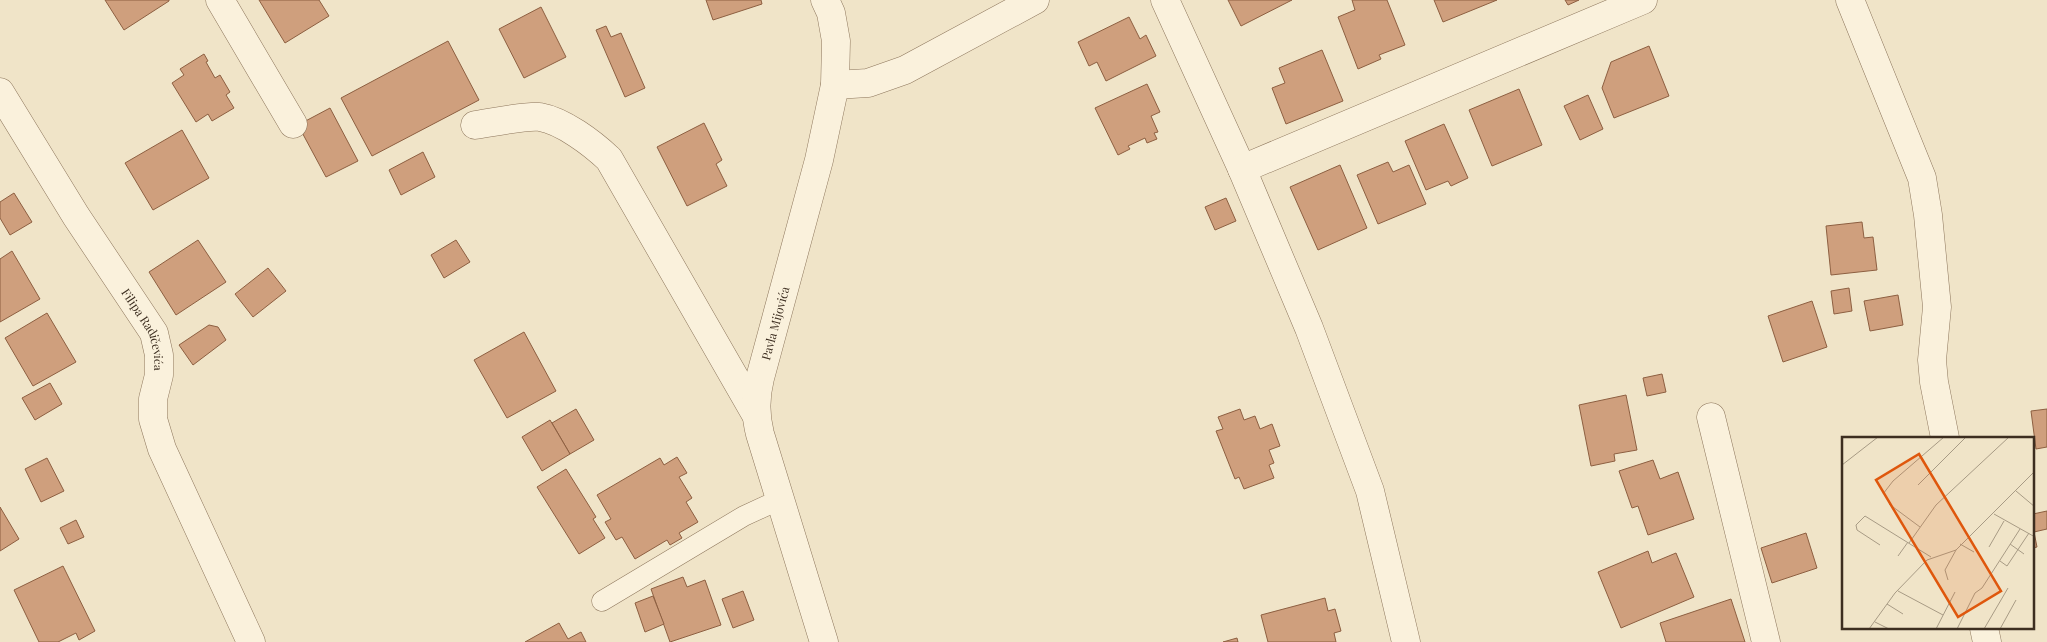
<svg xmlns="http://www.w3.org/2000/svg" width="2047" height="642" font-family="'Playfair Display',serif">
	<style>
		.building { fill: #cf9f7d; stroke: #8d5f41 }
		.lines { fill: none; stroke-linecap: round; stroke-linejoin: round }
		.service-casing { stroke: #8d765c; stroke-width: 21 }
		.minor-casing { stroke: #8d765c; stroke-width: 29 }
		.service { stroke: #faf1dc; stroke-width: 20 }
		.minor { stroke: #faf1dc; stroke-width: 28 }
		.labels { text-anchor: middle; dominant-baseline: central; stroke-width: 4; stroke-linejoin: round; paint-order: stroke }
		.street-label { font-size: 12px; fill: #3d2e20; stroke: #f7eed8 }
		.inset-road { fill: none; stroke: #a89b85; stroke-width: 1 }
		.view { fill: #df570d; fill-opacity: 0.15; stroke: #df570d; stroke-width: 2.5 }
		.inset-edge { fill: none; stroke: #3d2e20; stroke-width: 2.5 }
	</style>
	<rect width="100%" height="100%" fill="#f0e4c8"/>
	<!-- building -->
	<g class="building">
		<polygon points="105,0 169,0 169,1 124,30"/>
		<polygon points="259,0 319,0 329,16 285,43"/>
		<polygon points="706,0 761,0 762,4 713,20"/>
		<polygon points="1228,0 1292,0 1241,26"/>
		<polygon points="1352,0 1387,0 1405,45 1379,55 1381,59 1358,69 1338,17 1355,10"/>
		<polygon points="1434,0 1497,0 1443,22"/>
		<polygon points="1565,0 1579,0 1568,5"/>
		<polygon points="541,7 566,57 524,78 499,29"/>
		<polygon points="1129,17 1140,39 1146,35 1156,56 1106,81 1097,62 1089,66 1078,42"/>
		<polygon points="606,26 611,37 621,33 645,88 625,97 596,30"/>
		<polygon points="448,41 479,100 372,156 341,98"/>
		<polygon points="1649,46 1669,96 1614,118 1602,88 1611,62"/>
		<polygon points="1322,50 1343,101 1286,124 1272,88 1285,83 1279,68"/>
		<polygon points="204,54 208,61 206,62 215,78 220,75 230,92 226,95 234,108 212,121 208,114 196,122 172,83 184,75 180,69"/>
		<polygon points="1147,84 1160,112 1151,116 1158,132 1154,133 1157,139 1147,143 1145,138 1128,146 1130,149 1118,155 1095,108"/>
		<polygon points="1519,89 1542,145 1492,166 1469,110"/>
		<polygon points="1588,95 1603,129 1580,140 1564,106"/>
		<polygon points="330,108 358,161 326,177 298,125"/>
		<polygon points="704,123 722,160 716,164 727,186 687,206 657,147"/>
		<polygon points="1444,124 1468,178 1451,186 1448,181 1426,190 1405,141"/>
		<polygon points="182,130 209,178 153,210 125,163"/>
		<polygon points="423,152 435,177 401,195 389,170"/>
		<polygon points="1388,162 1393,172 1409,165 1426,204 1378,224 1357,175"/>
		<polygon points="1340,165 1367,228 1318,250 1290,187"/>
		<polygon points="14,193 32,222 10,235 0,218 0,202"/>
		<polygon points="1226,198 1236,221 1215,230 1205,207"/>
		<polygon points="1862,222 1864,238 1873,237 1877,270 1831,275 1826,226"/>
		<polygon points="198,240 226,282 176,315 149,272"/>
		<polygon points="456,240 470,262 444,278 431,255"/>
		<polygon points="12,251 40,299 0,322 0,259"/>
		<polygon points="268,268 286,291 253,317 235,294"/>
		<polygon points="1849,288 1852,311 1834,314 1831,291"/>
		<polygon points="1898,295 1903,325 1870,331 1864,301"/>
		<polygon points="1812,301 1827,347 1783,362 1768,316"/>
		<polygon points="47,313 76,362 33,386 5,338"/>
		<polygon points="209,325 218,327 226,340 193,365 179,345"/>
		<polygon points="524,332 556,391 507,418 474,360"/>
		<polygon points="1662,374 1666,392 1647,396 1643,378"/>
		<polygon points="50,383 62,404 35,420 22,398"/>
		<polygon points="1626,395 1637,450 1614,454 1615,461 1591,466 1579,405"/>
		<polygon points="576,409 594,440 570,454 552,423"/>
		<polygon points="1240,409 1244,420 1255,416 1260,429 1272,424 1280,446 1269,450 1274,463 1269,465 1274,478 1244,489 1239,477 1235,479 1216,431 1223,429 1218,417"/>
		<polygon points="2047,409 2047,447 2036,449 2031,411"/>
		<polygon points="550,420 570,454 542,471 522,437"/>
		<polygon points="677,457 687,473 679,477 692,498 686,502 698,522 679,533 682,538 670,545 667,540 635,559 622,537 616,540 605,522 611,519 597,495 660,458 664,465"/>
		<polygon points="47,458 64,491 41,502 25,469"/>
		<polygon points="1653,460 1660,479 1678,472 1694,519 1648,535 1638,506 1632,508 1619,471"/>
		<polygon points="566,469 596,517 593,519 605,538 579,554 537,487"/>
		<polygon points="0,507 19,539 0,551"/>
		<polygon points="2047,511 2047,529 2034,532 2037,547 2033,548 2033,514"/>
		<polygon points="76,520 84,537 68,544 60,528"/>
		<polygon points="1806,533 1817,568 1772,583 1761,548"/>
		<polygon points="1648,551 1652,563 1676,553 1694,597 1621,628 1598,572"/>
		<polygon points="63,566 95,631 79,640 76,633 58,642 39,642 14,590"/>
		<polygon points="683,577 687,587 705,580 721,625 670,642 651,589"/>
		<polygon points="743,591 754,620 733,628 722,599"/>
		<polygon points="653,596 664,624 645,632 635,603"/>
		<polygon points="1325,598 1328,611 1335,609 1341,631 1334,633 1336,642 1268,642 1261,615"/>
		<polygon points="1731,599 1745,642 1666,642 1660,623"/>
		<polygon points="559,623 568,639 581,632 586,642 525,642"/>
		<polygon points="1237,638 1238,642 1223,642"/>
	</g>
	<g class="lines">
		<defs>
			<polyline id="service" points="602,601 744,516 781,499"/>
			<g id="minor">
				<polyline points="220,0 293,124"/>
				<polyline points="1165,0 1242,169 1309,328 1370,491 1406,642"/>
				<polyline points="1850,0 1922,178 1928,215 1937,307 1932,360 1934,382 1945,438"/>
				<polyline points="835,85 868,83 905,70 1035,0"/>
				<path id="s1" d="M0 92 76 216 154 333 159 355V375L153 399V419L162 449 251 642"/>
				<path d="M475 125C489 123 528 115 540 117 563 121 592 143 609 159L755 413"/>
				<polyline points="1242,169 1643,0"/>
				<polyline points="1711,417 1766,642"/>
				<polyline points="1984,628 1987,642"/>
				<path id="s2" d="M824 642 760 434C755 415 755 398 760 378L819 160 835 85 836 41 831 13 825 0"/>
			</g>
		</defs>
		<!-- service casing -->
		<use href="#service" class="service-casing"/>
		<!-- minor casing -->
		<use href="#minor" class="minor-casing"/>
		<!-- service -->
		<use href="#service" class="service"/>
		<!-- minor -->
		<use href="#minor" class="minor"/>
	</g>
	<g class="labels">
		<!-- street labels -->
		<g class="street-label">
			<text stroke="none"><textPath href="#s2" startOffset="331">Pavla Mijovića</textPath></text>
			<text stroke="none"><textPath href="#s1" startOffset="279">Filipa Radičevića</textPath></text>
		</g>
	</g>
	<!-- overview -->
	<g transform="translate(1842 437)">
		<rect width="192" height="192" fill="#f0e4c8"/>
		<path class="inset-road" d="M0 28 36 0M76 48 124 0M174 54 193 70M41 57 51 44 102 0M47 67 78 90M152 77 193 100M67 106 94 68 167 0M118 107 132 115M168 107 182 117M38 108 15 93 14 88 23 79 89 120M147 110 162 84M56 119 66 105M158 124 165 129 187 96M106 143 103 133 114 113M56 154 101 178M45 167 61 177M33 185 47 192M27 192 53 156 85 123 114 113 193 34M94 192 113 155M115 192 133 156 140 151 178 92M142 192 166 151M158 192 174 163"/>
		<path class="view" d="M77 17 159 154 116 180 34 43Z"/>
		<rect width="192" height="192" class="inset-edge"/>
	</g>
</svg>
